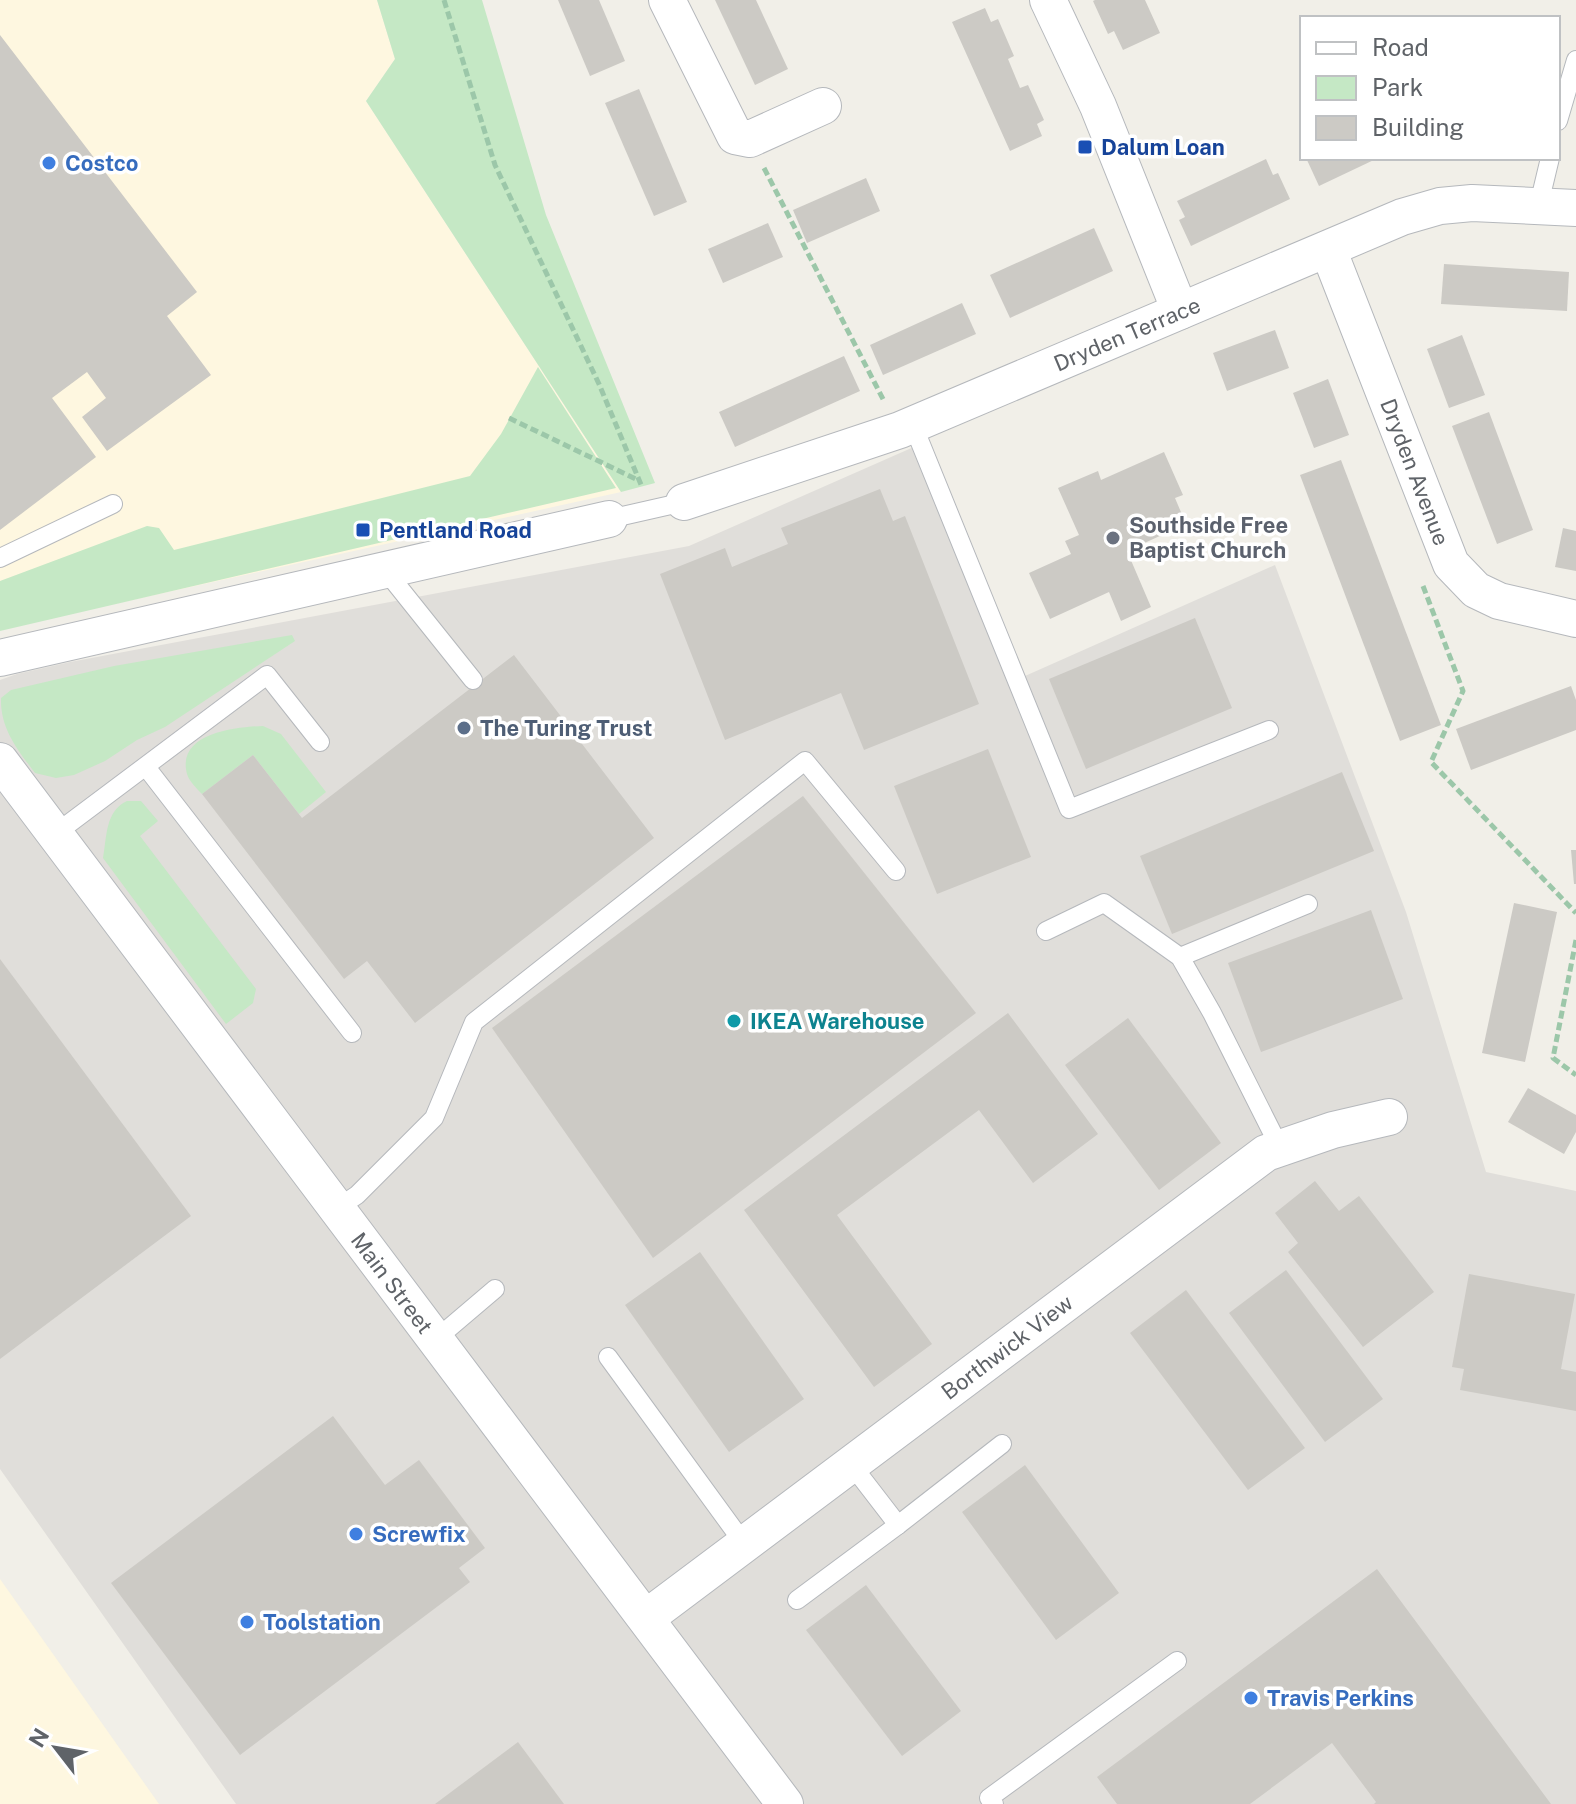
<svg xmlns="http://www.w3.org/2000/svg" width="1576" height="1804" font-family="'Public Sans',sans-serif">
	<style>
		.commercial { fill: #fef7e0 }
		.industrial { fill: #e0deda }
		.green { fill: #c5e8c5 }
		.building { fill: #cccac5 }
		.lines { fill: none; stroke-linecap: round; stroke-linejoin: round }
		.lane-casing { stroke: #b5b8bc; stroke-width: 20 }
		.street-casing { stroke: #b5b8bc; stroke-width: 38 }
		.path { stroke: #9cc7a9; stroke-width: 5; stroke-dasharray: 8 4; stroke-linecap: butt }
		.lane { stroke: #fff; stroke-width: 18 }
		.street { stroke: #fff; stroke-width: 36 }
		.transit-dot { fill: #1a4fb4; stroke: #fff; stroke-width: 3 }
		.shop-dot { fill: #3f7fe0; stroke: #fff; stroke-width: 3 }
		.worship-dot { fill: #6b7280; stroke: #fff; stroke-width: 3 }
		.service-dot { fill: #5c6f8a; stroke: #fff; stroke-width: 3 }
		.culture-dot { fill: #0f9aa8; stroke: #fff; stroke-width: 3 }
		.labels { text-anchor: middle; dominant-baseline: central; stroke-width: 7; stroke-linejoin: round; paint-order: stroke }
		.transit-label { font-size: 22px; font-weight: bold; fill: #164399; stroke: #fff; text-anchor: start }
		.shop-label { font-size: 22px; font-weight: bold; fill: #366cbe; stroke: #fff; text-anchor: start }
		.street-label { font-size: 22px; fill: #5f6368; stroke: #fff }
		.worship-label { font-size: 22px; font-weight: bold; fill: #5b616d; stroke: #fff; text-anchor: start }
		.service-label { font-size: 22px; font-weight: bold; fill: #4e5e75; stroke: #fff; text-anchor: start }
		.culture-label { font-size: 22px; font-weight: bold; fill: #0d838f; stroke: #fff; text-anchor: start }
	</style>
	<rect width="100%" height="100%" fill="#f1efe8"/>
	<!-- commercial -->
	<g class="commercial">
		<polygon points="0,0 377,0 395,59 366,101 621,492 0,629"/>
		<polygon points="0,1579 159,1804 0,1804"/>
	</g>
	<!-- industrial -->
	<polygon class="industrial" points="916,446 1016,680 1275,565 1406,912 1486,1172 1576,1191 1576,1804 236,1804 0,1469 0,680 17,674 70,662 689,546"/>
	<!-- green -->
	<g class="green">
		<polygon points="377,0 482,0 546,215 655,483 621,492 366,101 395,59"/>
		<polygon points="538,367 616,488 0,631 0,581 147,526 159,528 174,550 470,476 501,434"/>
		<path d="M292 635 295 641 165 727 137 740 105 761 74 775 56 778 35 773C18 750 0 729 1 698L11 690 114 666Z"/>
		<path d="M263 726 281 734 326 792 299 814 253 755 202 794C197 789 189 781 187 774 176 733 236 727 263 726Z"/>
		<path d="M127 801H141L158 821 140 836 256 989 253 1003 226 1024 103 858C107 837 105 811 127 801Z"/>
	</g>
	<!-- building -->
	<g class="building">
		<polygon points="558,0 599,0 625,61 590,76"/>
		<polygon points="715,0 756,0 788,69 755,85"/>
		<polygon points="1095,0 1145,0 1160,33 1123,50 1114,31 1108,34 1093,1"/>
		<polygon points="985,8 991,22 998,19 1014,56 1008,59 1020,88 1028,85 1044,120 1037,124 1042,136 1010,151 952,22"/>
		<polygon points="0,35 197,292 167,316 211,375 107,451 82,417 106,398 87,372 52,398 96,457 0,530"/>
		<polygon points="639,89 687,202 654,216 605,103"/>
		<polygon points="1311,158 1378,158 1319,186 1307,160"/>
		<polygon points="1266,159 1273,175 1278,173 1290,199 1191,246 1179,220 1185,217 1177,201"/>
		<polygon points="866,178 880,211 807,243 793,210"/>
		<polygon points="768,223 783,257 723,283 708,249"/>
		<polygon points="1094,228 1113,271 1010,318 990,275"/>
		<polygon points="1444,264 1569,272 1567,311 1441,304"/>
		<polygon points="962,303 976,334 883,375 870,345"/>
		<polygon points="1275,330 1289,368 1227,391 1213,353"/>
		<polygon points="1462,335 1485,395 1449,408 1427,349"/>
		<polygon points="844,356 860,391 735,447 719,412"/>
		<polygon points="1328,379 1349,435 1314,448 1293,393"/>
		<polygon points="1489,412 1533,530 1497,544 1452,426"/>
		<polygon points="1164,452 1183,495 1175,498 1186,524 1127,551 1151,607 1121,621 1109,592 1050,619 1029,573 1071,554 1065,541 1079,535 1058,488 1098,471 1101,480"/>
		<polygon points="1341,460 1441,725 1400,741 1300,475"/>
		<polygon points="880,489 893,521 905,516 979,704 864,750 841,693 725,740 660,574 725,548 732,567 788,544 781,528"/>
		<polygon points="1563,528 1576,531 1576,571 1555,567"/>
		<polygon points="1195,618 1232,708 1086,769 1049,679"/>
		<polygon points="514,655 654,838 415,1023 367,961 344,979 202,794 253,755 302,818"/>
		<polygon points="1571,686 1576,700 1576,730 1471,770 1456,729"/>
		<polygon points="988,749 1031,857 937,894 894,786"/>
		<polygon points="1342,772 1374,851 1172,934 1140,856"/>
		<polygon points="803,796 976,1013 653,1258 492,1028"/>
		<polygon points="1571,850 1576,850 1576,884 1574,884"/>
		<polygon points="1514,903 1557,912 1525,1062 1482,1053"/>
		<polygon points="1371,910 1403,999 1261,1052 1228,963"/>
		<polygon points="0,959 191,1216 0,1359"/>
		<polygon points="1008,1013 1098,1134 1033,1183 979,1110 837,1215 932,1344 874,1387 744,1210"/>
		<polygon points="1128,1018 1221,1143 1159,1190 1065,1065"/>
		<polygon points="1528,1088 1576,1115 1576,1132 1564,1154 1508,1122"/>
		<polygon points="1315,1181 1339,1211 1359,1196 1434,1292 1363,1347 1288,1252 1298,1243 1275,1213"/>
		<polygon points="700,1252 804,1399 729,1452 625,1305"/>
		<polygon points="1286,1270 1383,1399 1325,1442 1229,1313"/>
		<polygon points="1469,1274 1575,1294 1561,1369 1576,1372 1576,1411 1460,1390 1464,1369 1452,1367"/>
		<polygon points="1186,1290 1305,1448 1248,1490 1130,1333"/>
		<polygon points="333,1416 385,1485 419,1460 485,1548 459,1568 470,1582 240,1755 111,1583"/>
		<polygon points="1025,1465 1119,1593 1056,1640 962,1512"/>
		<polygon points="1377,1569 1551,1804 1374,1804 1376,1802 1332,1743 1250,1804 1117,1804 1097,1777"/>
		<polygon points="866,1585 961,1711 902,1756 806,1630"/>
		<polygon points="518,1742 564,1804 435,1804"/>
	</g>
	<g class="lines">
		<defs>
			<g id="lane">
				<polyline points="1558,121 1576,60"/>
				<polyline points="1539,204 1550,158"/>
				<polyline points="913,425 1069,809 1269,730"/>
				<polyline points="609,519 684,502"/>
				<polyline points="0,558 113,504"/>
				<polyline points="385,570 473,680"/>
				<polyline points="146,767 352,1033"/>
				<polyline points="55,834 267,675 320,742"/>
				<polyline points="1046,931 1104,903 1180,957 1212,1013 1280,1148"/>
				<polyline points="1180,957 1308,904"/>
				<polyline points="336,1209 357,1195 434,1118 474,1022 805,761 896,871"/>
				<polyline points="435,1340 495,1289"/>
				<polyline points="608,1357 745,1545"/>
				<polyline points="851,1464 898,1525 1002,1444"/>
				<polyline points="797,1600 898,1525"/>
				<polyline points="994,1804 989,1798 1177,1661"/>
			</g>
			<g id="street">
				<polyline points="667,0 735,136 750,139 823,106"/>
				<polyline points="1048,0 1098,106 1180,311"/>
				<polyline points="1328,249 1451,564 1476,590 1499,601 1576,619"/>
				<polyline points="684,502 900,430 1402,217 1440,206 1472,203 1576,208"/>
				<polyline points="0,658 609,519"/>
				<polyline points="0,761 785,1804"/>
				<polyline points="646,1618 1266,1153 1333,1130 1389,1117"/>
			</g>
		</defs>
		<!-- lane casing -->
		<use href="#lane" class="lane-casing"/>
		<!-- street casing -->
		<use href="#street" class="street-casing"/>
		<!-- path -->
		<g class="path">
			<polyline points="444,0 495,165 599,384 642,487"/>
			<polyline points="764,168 884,401"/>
			<polyline points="509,418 638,480"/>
			<polyline points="1423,586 1463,691 1431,762 1576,913"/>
			<polyline points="1576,940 1553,1058 1576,1075"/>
		</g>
		<!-- lane -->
		<use href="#lane" class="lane"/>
		<!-- street -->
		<use href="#street" class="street"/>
	</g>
	<!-- markers -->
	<g class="transit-dot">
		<rect x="1077" y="139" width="16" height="16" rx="4"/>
		<rect x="355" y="522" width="16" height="16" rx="4"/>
	</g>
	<g class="shop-dot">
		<circle cx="49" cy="163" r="8"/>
		<circle cx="356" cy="1534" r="8"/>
		<circle cx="247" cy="1622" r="8"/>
		<circle cx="1251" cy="1698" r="8"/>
	</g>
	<circle class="worship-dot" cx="1113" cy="538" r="8"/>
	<circle class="service-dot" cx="464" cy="728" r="8"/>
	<circle class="culture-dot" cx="734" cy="1021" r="8"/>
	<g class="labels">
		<!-- transit labels -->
		<g class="transit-label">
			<text x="1101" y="147">Dalum Loan</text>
			<text x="379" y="530">Pentland Road</text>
		</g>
		<!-- shop labels -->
		<g class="shop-label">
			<text x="65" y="163">Costco</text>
			<text x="372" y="1534">Screwfix</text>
			<text x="263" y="1622">Toolstation</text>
			<text x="1267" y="1698">Travis Perkins</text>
		</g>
		<!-- street labels -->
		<g class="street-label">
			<text transform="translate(1127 334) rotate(-23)">Dryden Terrace</text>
			<text transform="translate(1415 472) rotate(69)">Dryden Avenue</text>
			<text transform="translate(392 1283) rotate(53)">Main Street</text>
			<text transform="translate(1007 1347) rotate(-37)">Borthwick View</text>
		</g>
		<!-- worship labels -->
		<g class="worship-label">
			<text x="1129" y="525">Southside Free<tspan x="1129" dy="25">Baptist Church</tspan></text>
		</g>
		<!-- service labels -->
		<g class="service-label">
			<text x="480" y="728">The Turing Trust</text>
		</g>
		<!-- culture labels -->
		<g class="culture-label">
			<text x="750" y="1021">IKEA Warehouse</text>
		</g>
	</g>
	<!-- legend -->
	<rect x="1300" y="16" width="260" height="144" fill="#ffffff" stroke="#bfc1c3" stroke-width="2"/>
	<rect x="1316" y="42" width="40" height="12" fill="#ffffff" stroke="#bfc1c3" stroke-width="2"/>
	<text x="1372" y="56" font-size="24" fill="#5f6368">Road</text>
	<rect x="1316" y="76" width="40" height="24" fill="#c5e8c5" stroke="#bfc1c3" stroke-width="2"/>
	<text x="1372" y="96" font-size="24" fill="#5f6368">Park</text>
	<rect x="1316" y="116" width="40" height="24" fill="#cccac5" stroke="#bfc1c3" stroke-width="2"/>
	<text x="1372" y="136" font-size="24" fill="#5f6368">Building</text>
	<!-- north arrow -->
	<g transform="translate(56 1748) rotate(301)" stroke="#ffffff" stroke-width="6" paint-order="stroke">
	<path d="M0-6L14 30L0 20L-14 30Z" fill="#5f6368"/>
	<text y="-12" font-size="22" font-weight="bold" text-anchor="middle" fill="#5f6368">N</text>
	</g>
</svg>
